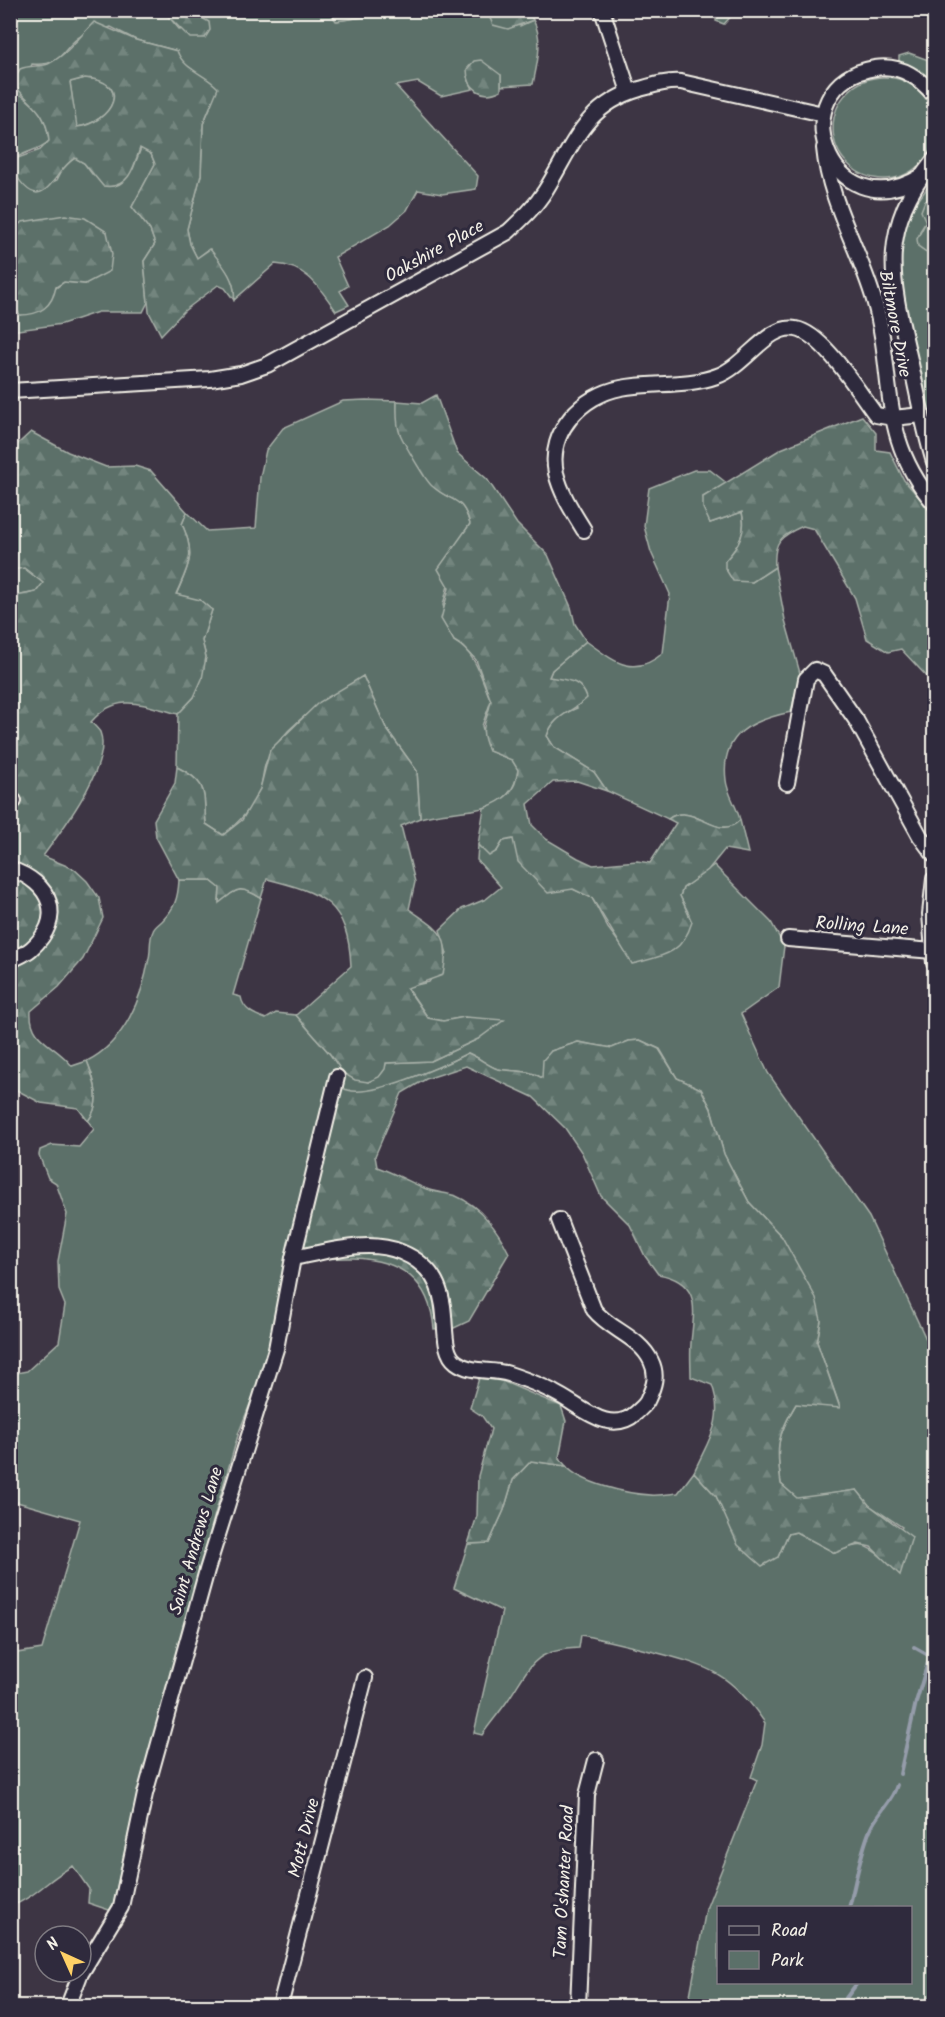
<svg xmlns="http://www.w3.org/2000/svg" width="945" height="2017" font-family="Kalam,sans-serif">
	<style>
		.green { fill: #5b7069; stroke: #a8b0a8; stroke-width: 1.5; fill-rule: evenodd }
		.forest { fill: url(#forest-firs); stroke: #a8b0a8; stroke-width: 1.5; fill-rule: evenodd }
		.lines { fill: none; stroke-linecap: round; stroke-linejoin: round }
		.stream { stroke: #959caa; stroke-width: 4 }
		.street-casing { stroke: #f4f1e8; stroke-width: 18 }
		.street { stroke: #2f2a3d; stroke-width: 14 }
		.labels { text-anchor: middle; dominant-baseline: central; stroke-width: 6; stroke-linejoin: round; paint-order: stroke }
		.street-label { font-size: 18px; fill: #f4f1e8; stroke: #2f2a3d }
	</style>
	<defs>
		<pattern id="forest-firs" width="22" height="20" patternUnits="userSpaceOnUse" patternTransform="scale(1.5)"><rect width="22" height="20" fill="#5b7069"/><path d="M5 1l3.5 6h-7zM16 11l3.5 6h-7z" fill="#73857e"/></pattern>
	</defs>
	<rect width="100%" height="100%" fill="#3d3544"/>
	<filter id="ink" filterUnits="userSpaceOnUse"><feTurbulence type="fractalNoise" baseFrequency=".0167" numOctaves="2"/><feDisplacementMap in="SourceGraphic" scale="12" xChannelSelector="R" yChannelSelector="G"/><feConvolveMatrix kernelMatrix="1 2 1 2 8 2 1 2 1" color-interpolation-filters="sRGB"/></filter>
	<g filter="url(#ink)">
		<!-- green -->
		<g class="green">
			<path d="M129 10 132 14 144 15 158 11 168 16 180 30 193 13 190 11H329L337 21 403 11H487L488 16 520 26 533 20C544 39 537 64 533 84L501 86V75L467 77 473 89 441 96 418 82 396 86 478 176 476 189 442 194 418 190 407 210 390 225 335 257 348 286 340 291 349 305 336 311C319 287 307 266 275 264L234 300C237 280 221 264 209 249L197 258 190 244 187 229 201 175 203 124 210 108 192 69 182 64 177 51 136 40 111 27C102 30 91 31 83 35 62 45 66 67 32 64L21 95C39 108 47 119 49 141 38 152 20 151 11 163V11Z"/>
			<circle cx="884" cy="128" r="51"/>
			<path d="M85 78C134 81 112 123 76 127L70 82Z"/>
			<polygon points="141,148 151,154 155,164 132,207 150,230 155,244 144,261 148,302 143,312 98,312 62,324 11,331 11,302 20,315 64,282 85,284 22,222 11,231 10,167 17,178 32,191 57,180 65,164 75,158 84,163 92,174 133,169"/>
			<polygon points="927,188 934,199 925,201 926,222 920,231 918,246 932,256 934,266 934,434 924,399 896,260 908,215"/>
			<path d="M366 400 397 401C397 432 405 441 420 466 424 472 428 481 433 486 450 504 461 492 470 524L460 539 443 605 454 641C478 655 480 677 491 701L482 726 489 751 512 760 518 769C512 821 457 806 420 818L417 771 386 728 363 676C328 700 285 722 266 762 263 770 263 780 260 789 252 809 239 822 223 835L206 824C203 791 209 783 177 767L178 714 194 697 206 657 202 641 212 610 176 595C189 565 196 555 182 524L187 512 207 531 256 528 260 477 266 450 283 428 343 401Z"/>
			<path d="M694 470H710L728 484 703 497 710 523 742 512C747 532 739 546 725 561L752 582 775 567 785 620 800 673 791 712C753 720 720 733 726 780 727 793 737 806 740 820 717 844 694 800 668 819L607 791 594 772 554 747 547 736C552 720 562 714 577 708L549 677 552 670 586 641C614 661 633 679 663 653L670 594 651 552 644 526 649 488Z"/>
			<polygon points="24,568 44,583 36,592 11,597 11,570"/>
			<path d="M513 839 573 889 592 898 608 928 626 952 689 914 680 896 683 888 714 865 771 922 784 946 779 987 741 1014 768 1073 869 1217 934 1356V2006H688L706 1909 757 1780 751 1777 762 1745 765 1723C732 1674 709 1666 654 1652 630 1646 606 1640 581 1635L579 1648C532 1650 531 1666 508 1700 500 1712 490 1723 482 1735L474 1733 502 1611 454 1588 468 1544 489 1543 504 1510 513 1480 531 1461 566 1466C580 1483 628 1494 650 1495 659 1496 669 1494 678 1493L694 1472 716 1496 728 1520 778 1557 788 1534 796 1532 835 1553C859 1543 863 1541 884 1559L902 1527 869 1505 857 1490 797 1499 781 1484C776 1448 776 1436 796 1404L840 1407 817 1342 821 1320 782 1237 749 1202 724 1154 711 1108 701 1089 677 1078 660 1049 640 1040 629 1041 612 1048 578 1042 551 1051 542 1078C529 1069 513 1072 498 1069 490 1067 478 1057 468 1053 445 1065 373 1098 348 1091 343 1089 337 1084 333 1080L268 1348 257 1386 239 1432 215 1514 129 1832 112 1911 88 1903 89 1889 73 1866C50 1877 35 1898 11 1906V1654L42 1649 80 1520 17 1502 11 1495V1374L27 1371 59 1342 65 1305 59 1290 58 1261 67 1214 56 1183 48 1178 39 1155 40 1150 52 1145 79 1147 94 1129 88 1121C102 1103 95 1080 87 1061 125 1042 142 998 149 958 151 950 149 939 153 931 154 927 159 924 162 921 175 908 178 898 179 880H210L220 888 219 902C238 888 240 885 261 898L233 995 241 997C243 1010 255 1015 266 1019L276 1013 296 1015 330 1054 343 1073 368 1082C377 1077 385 1074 386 1063L431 1061 478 1039 465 1017 443 1021 428 1018 407 987 429 982 447 954 440 930 462 909 486 899 501 887 477 860 478 845 489 855 497 851 503 841ZM718 1908H910V1982H718Z"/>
		</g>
		<!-- forest -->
		<g class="forest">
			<polygon points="129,11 190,11 209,22 210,30 205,38 190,38 168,16 158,11 144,15 131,14"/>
			<polygon points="329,11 403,11 336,21"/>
			<polygon points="487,11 528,11 533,20 508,29 493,25"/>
			<polygon points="717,11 717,10 736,11 724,24 716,21"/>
			<path d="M94 22 136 40 177 51C185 71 203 72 218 88L203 124 201 175 187 229 190 244 197 258 210 249C221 263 237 280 234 300L225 288 218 285 184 311 161 335 149 312 144 261 155 244 150 230 132 207 155 164 151 154 140 148C134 168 128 190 103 186L84 163 75 158C52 171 43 224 11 167L12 160 40 150 49 141C46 108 30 106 12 82L20 69C29 65 39 67 48 64 67 55 79 37 94 22ZM85 78C134 81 112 123 77 127L70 82Z"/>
			<polygon points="909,53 934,62 934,86 899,61 899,56"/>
			<path d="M481 60 501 75V90C483 100 467 89 467 69L474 61Z"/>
			<polygon points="934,199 934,266 932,256 918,246 917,239 926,222 921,211 925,201"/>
			<path d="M65 215 85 218 107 232 112 254 110 271 85 284 64 282 56 287C52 307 40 315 20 315L11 302V231L22 222Z"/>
			<path d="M436 395 457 453 487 479 517 524 548 555 571 607 575 624 586 641 552 670 549 677C566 680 581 679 587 698 573 712 553 715 547 736L554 747 594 772 607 791 577 781 553 782 528 804 532 825 546 839 578 858 593 865 637 861 650 863 676 823 668 819C694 800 717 844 740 820L748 853 725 849 708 870 683 888 680 896 692 922C682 955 662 956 632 964L592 898 573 889 548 893 518 862 513 839 503 841 497 851 489 856 478 845 484 808C505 800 516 792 518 770L512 760 489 751C478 727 486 725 491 701L476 660 464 647 454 641 441 619 449 588 438 569 470 524C462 495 451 503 432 486 425 480 404 443 400 434 396 424 397 413 397 401L422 403Z"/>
			<path d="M862 416 876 433V450L890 452 904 480 934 515V684L901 649 888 652 867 639 855 598 814 529 803 526C780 536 773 542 775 567L752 582 733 581 725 568V561C739 546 747 532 742 512L710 523 703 508V497L781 449Z"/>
			<path d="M31 432 68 452 106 467 135 466 151 471 187 512 182 524C196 555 189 565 176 594L200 600 212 610 202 641 206 657 202 679 194 697 178 714C143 705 118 691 91 722 94 725 98 729 100 732 113 764 61 831 43 856L74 869 87 881 99 898 103 918 83 959 59 987 31 1011C29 1042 56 1044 72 1066L87 1061C95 1081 102 1103 88 1121L78 1108 41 1103 11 1087V597L36 592 43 583 24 568 11 570 10 451Z"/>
			<path d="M363 676 386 728 417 771 420 818 401 826 415 882 409 909C440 931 451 933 443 975L407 988 428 1018 443 1021 465 1017 504 1020 478 1039 431 1061 386 1063 385 1069 379 1077 368 1082 355 1080 343 1073 330 1054 296 1015 351 966C348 902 323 893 267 879L261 898C239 885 238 888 219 903L220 888 210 880H179L156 837 154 820 175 783 177 767C209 783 203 791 206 824L223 835 242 820 260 789 270 750 318 703Z"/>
			<path d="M640 1040 659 1049 677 1078 701 1089 711 1109 724 1154 749 1202 782 1237 816 1298 821 1320 817 1342 840 1408 796 1404C776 1437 776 1448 781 1484L797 1498 857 1490 869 1505 912 1537 900 1575 871 1547 858 1544 835 1553 796 1532 788 1534 778 1557 762 1566 738 1545 716 1496 694 1472C708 1440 725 1421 712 1385L691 1377C691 1366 690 1354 691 1343 694 1310 702 1282 658 1274L645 1256 630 1225 601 1196 582 1153 565 1128 533 1097 466 1066 426 1079 402 1093 375 1156 377 1167C394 1173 408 1181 424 1188 434 1193 445 1192 456 1196 480 1206 498 1230 509 1253L469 1321 454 1328 434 1329C430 1280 401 1260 353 1258 330 1257 310 1262 288 1259L332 1080C337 1083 342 1089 348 1090 371 1098 445 1065 468 1053 478 1057 490 1067 498 1069 513 1072 529 1069 542 1078L543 1060 551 1051 578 1042 612 1048 629 1041Z"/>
			<polygon points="479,1378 502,1381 561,1406 566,1421 559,1458 566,1466 531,1461 513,1480 504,1510 489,1543 468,1544 477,1516 478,1476 491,1429 482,1416 470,1408"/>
		</g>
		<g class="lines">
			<!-- stream -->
			<g class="stream">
				<polyline points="900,1774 916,1702 930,1656 914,1647"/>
				<path d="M849 1908C856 1881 860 1854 870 1830 877 1813 892 1802 897 1785"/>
				<polyline points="840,2006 858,1982"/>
			</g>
			<defs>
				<g id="street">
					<polyline points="602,10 629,92"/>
					<path d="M824 148C829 202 859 248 874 300 896 375 877 437 934 503"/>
					<path d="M934 160C876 232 892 282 911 364 918 396 924 430 934 462"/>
					<path d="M922 176C828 234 778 84 875 68 900 64 919 77 934 95"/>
					<path d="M10 391 210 379 241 374 267 365 508 232C522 219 535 207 545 191 573 146 584 105 640 89 654 85 667 81 681 82L823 114"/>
					<path d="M584 530C573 512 561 494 556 473 547 431 583 395 621 388 652 382 687 387 717 376 746 366 768 323 796 329 824 334 859 393 876 415L893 418 922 415"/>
					<polyline points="787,783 806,679 815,670 824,674 856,720 920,836 934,855"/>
					<polyline points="10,804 14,801"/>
					<path d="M10 869C51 882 66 918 31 949 25 954 17 957 10 961"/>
					<polyline points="934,879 930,914 934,963"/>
					<polyline points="788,939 933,951"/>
					<path d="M293 1258C326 1252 368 1238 401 1252 466 1279 431 1343 456 1362 472 1374 491 1368 509 1374 524 1379 541 1385 555 1393 580 1405 609 1437 636 1413 641 1408 646 1405 648 1399 654 1386 658 1375 651 1361 640 1337 610 1330 594 1310L559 1220"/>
					<polyline points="68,2006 80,1975 121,1907 145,1794 207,1570 276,1349 293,1258 337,1077"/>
					<polyline points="280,2006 365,1678"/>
					<polyline points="578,2006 587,1795 596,1760"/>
				</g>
			</defs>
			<!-- street casing -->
			<use href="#street" class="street-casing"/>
			<!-- street -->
			<use href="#street" class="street"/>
		</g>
	</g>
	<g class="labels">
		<!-- street labels -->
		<g class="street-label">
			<text transform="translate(435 252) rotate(-29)">Oakshire Place</text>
			<text transform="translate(894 324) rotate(79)">Biltmore Drive</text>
			<text transform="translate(862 927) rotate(4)">Rolling Lane</text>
			<text transform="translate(197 1541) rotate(-74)">Saint Andrews Lane</text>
			<text transform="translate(305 1838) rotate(-76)">Mott Drive</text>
			<text transform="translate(565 1882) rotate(-87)">Tam O'shanter Road</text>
		</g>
	</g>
	<!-- margin -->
	<rect width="945" height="2017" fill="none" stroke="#2f2a3d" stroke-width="36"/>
	<rect x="18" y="18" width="909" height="1981" fill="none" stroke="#f4f1e8" stroke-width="2" filter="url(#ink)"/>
	<!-- legend -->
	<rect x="717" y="1906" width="195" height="78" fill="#2f2a3d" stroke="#7e7a81" stroke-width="1.5"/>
	<rect x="729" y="1926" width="30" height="9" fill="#2f2a3d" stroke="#7e7a81" stroke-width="1.5"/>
	<text x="771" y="1936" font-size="18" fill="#f4f1e8">Road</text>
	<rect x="729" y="1951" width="30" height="18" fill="#5b7069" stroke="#7e7a81" stroke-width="1.5"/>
	<text x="771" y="1966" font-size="18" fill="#f4f1e8">Park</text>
	<!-- north arrow -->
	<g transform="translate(63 1954) rotate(315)"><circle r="28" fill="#2f2a3d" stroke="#7e7a81" stroke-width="1.5"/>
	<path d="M0-4.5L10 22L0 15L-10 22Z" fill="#ffd166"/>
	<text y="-9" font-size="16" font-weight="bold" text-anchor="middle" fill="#f4f1e8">N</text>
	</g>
</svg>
